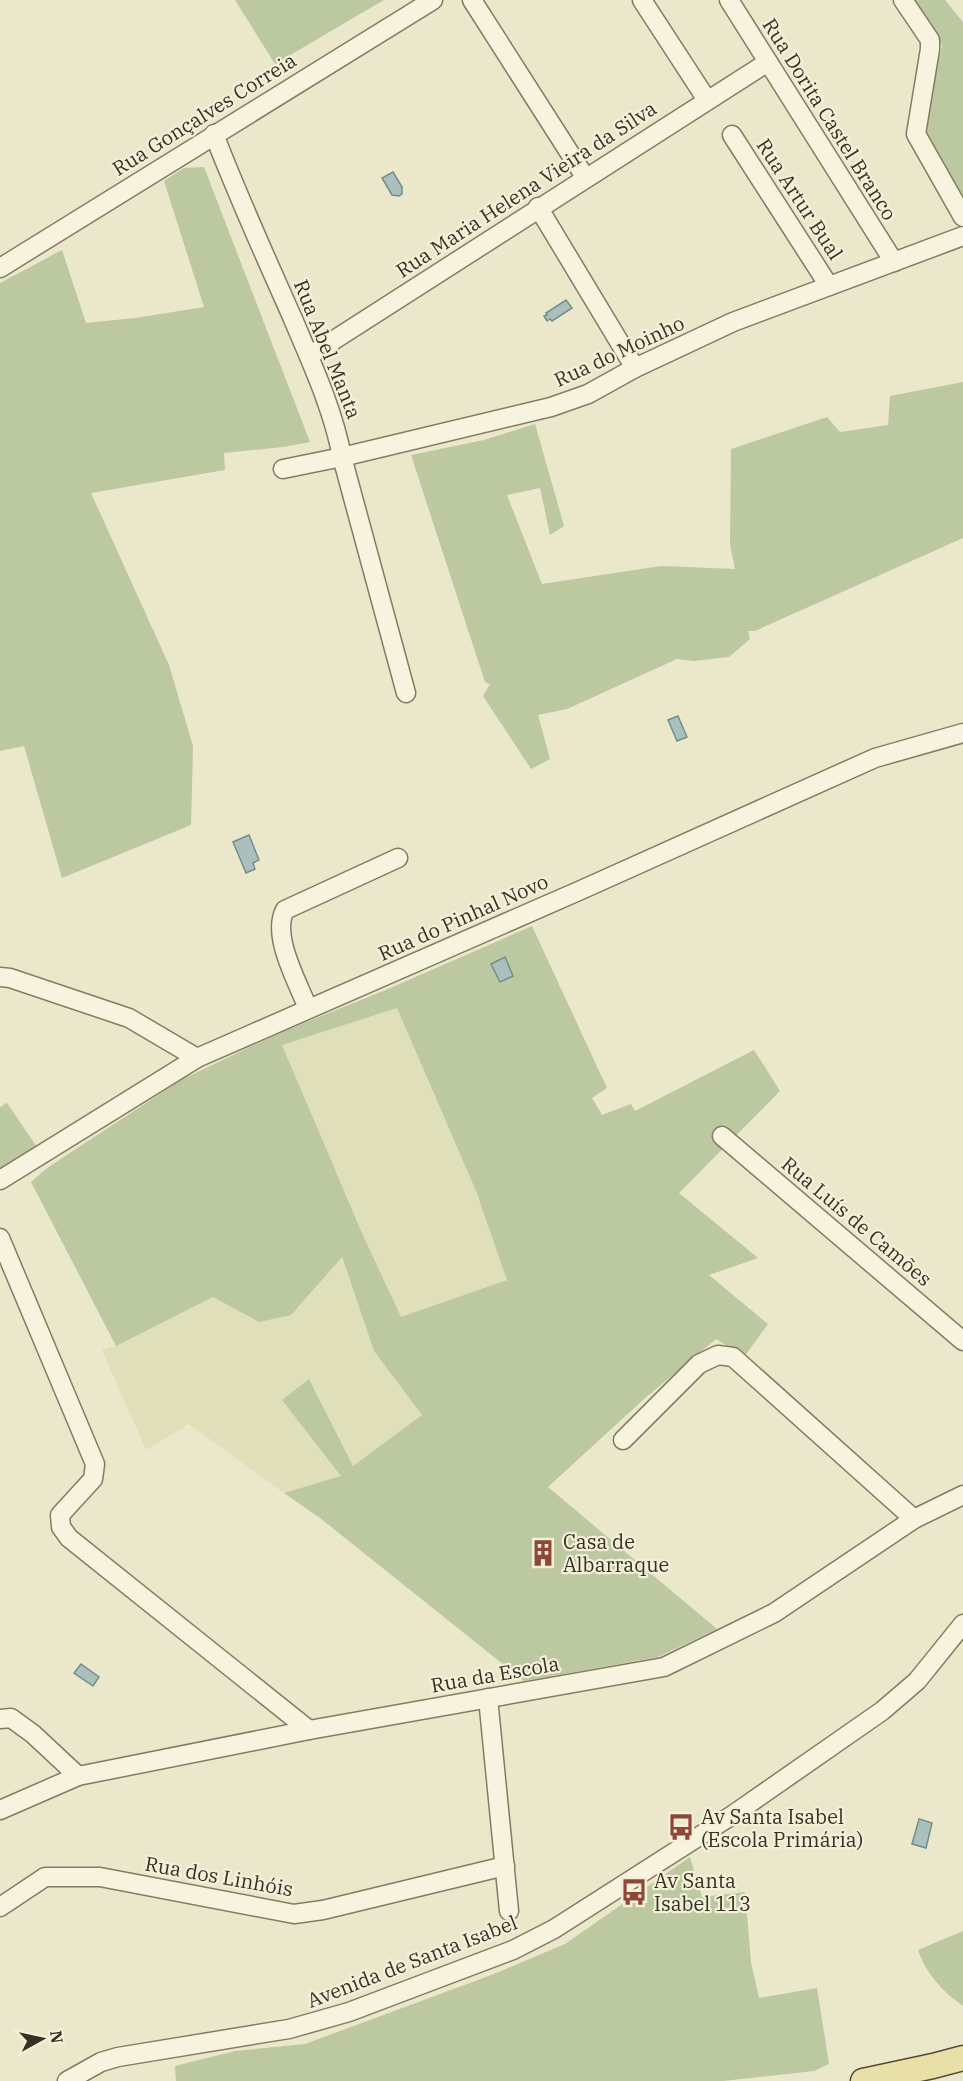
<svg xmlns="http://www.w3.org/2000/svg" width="963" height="2081" font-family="'IBM Plex Serif',serif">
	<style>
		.farmland { fill: #dfdfb9 }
		.green { fill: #bcc8a0; fill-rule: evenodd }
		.water { fill: #abc0bd; stroke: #728e8c; stroke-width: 1.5 }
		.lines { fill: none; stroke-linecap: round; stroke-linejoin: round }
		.minor-casing { stroke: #867b61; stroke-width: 21 }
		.major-casing { stroke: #544934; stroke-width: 27 }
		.minor { stroke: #f6f3de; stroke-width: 18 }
		.major { stroke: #e9e0a8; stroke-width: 24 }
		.labels { text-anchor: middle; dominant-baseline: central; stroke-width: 4.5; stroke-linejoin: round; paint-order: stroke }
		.street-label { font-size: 20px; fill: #383123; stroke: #f3f0da }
		.poi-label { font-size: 20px; fill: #383123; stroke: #f3f0da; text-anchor: start }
	</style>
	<rect width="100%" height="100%" fill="#ebe7cb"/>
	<!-- farmland -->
	<g class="farmland">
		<polygon points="397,1008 476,1191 507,1280 401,1318 362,1233 282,1045"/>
		<polygon points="341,1257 374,1351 422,1415 353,1466 309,1379 282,1400 342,1476 284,1493 189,1424 146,1450 102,1350 116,1346 213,1297 259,1322"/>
	</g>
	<!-- green -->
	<g class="green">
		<polygon points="235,0 384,0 275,64"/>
		<polygon points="912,0 945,0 963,22 963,205 921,132 942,46"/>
		<polygon points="204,167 310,442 283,447 224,453 225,470 91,493 169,665 193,746 191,825 62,878 24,746 0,751 0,283 62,250 86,323 135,318 204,307 164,181 184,168"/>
		<polygon points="963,382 963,538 755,631 748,631 750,639 729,657 694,661 677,659 567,709 538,715 550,759 531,769 483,696 490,684 485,682 411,455 484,440 535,424 564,526 550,535 540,488 507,495 542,584 661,566 735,569 730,545 731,449 827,417 840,432 888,425 890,396"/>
		<path d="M532 926 607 1088 592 1098 602 1115 631 1104 635 1111 754 1050 780 1091 679 1193 758 1258 709 1275 768 1324 744 1357 716 1339 644 1399 548 1487 717 1629 658 1657 524 1681 320 1518 284 1493 341 1476 282 1400 309 1379 353 1466 422 1415 374 1351 342 1257 291 1315 259 1322 213 1297 116 1346 31 1182 47 1168 181 1080 277 1034 388 989ZM397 1008 476 1191 507 1280 401 1317 362 1233 282 1045Z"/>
		<polygon points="7,1103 37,1147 0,1171 0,1107"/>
		<polygon points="690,1857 702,1897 745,1892 751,1962 759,1998 817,1988 829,2064 814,2071 723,2081 176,2081 175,2066 235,2051 305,2044 494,1974 565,1944"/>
		<path d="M963 1931V2006C943 1992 926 1974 918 1950Z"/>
	</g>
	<!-- water -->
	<g class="water">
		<polygon points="393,172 402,187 402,194 399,196 392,195 382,178"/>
		<polygon points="566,300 572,308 552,321 550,319 547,321 544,316 547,315 546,313"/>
		<polygon points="678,716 687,737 677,741 668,720"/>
		<polygon points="249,835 259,860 253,863 255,869 246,873 233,842"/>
		<polygon points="505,957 513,976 500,982 491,964"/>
		<polygon points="81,1664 99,1677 93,1686 74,1673"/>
		<polygon points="919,1819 932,1823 926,1848 912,1844"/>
	</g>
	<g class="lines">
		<defs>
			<g id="minor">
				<polyline points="472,0 585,177"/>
				<polyline points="642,0 707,100"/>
				<polyline points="729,0 894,262"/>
				<polyline points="903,0 930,40 930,49 916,134 963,217"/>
				<path d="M214 134C238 197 266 258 293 319 312 364 333 409 342 457L406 693"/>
				<polyline points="732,135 829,286"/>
				<polyline points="538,207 635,368"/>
				<polyline points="0,268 433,0"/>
				<polyline points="309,356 768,62"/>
				<polyline points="283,469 342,457 551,407 588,394 635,368 733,322 963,236"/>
				<polyline points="0,977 10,978 129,1018 197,1058"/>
				<path d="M308 1009C298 982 271 936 285 910L398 858"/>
				<polyline points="722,1136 963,1341"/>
				<polyline points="0,1180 197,1058 581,890 875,758 963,733"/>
				<polyline points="0,1238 95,1464 93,1479 60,1515 61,1527 69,1538 309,1730"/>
				<polyline points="623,1440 699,1364 718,1355 733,1357 914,1519"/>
				<polyline points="488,1698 509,1911"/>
				<polyline points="0,1719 11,1718 33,1734 78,1776"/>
				<polyline points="0,1810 78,1776 309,1730 664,1667 774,1613 914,1519 963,1495"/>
				<polyline points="0,1907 45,1877 100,1877 294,1914 323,1910 505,1866"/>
				<polyline points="67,2081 101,2062 118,2057 289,2029 349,2012 513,1950 554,1929 734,1814 882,1711 917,1681 963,1624"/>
			</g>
			<polyline id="major" points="863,2081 933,2066 963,2058"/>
		</defs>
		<!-- minor casing -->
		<use href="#minor" class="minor-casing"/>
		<!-- major casing -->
		<use href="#major" class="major-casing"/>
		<!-- minor -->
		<use href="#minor" class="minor"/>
		<!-- major -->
		<use href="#major" class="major"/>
	</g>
	<!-- icons -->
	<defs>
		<symbol id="building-bare" viewBox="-9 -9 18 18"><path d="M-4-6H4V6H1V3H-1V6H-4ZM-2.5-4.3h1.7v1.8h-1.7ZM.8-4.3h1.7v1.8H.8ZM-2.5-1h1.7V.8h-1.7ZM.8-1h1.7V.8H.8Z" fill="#8f4637" stroke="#f3f0da" stroke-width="2.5" paint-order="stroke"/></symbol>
		<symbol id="bus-bare" viewBox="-9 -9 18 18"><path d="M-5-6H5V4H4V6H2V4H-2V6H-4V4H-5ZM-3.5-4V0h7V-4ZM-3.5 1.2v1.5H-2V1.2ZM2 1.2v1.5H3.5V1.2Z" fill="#8f4637" stroke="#f3f0da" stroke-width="2.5" paint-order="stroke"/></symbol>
	</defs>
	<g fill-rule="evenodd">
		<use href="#building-bare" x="524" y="1534" width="38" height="38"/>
		<use href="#bus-bare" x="662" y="1808" width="38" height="38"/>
		<use href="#bus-bare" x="615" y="1873" width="38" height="38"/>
	</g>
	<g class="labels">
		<!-- street labels -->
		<g class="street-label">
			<text transform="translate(204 114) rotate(-32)">Rua Gonçalves Correia</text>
			<text transform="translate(830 119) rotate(58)">Rua Dorita Castel Branco</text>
			<text transform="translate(526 189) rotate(-33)">Rua Maria Helena Vieira da Silva</text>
			<text transform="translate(800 199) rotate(57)">Rua Artur Bual</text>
			<text transform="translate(328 349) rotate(68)">Rua Abel Manta</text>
			<text transform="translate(619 351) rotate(-25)">Rua do Moinho</text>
			<text transform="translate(463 917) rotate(-24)">Rua do Pinhal Novo</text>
			<text transform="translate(857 1221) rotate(40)">Rua Luís de Camões</text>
			<text transform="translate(495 1674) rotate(-10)">Rua da Escola</text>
			<text transform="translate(219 1876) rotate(10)">Rua dos Linhóis</text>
			<text transform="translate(412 1961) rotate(-21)">Avenida de Santa Isabel</text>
		</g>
		<!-- poi labels -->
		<g class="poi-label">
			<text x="563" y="1541">Casa de<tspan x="563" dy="23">Albarraque</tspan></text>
			<text x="701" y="1816">Av Santa Isabel<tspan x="701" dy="23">(Escola Primária)</tspan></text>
			<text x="654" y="1880">Av Santa<tspan x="654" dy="23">Isabel 113</tspan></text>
		</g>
	</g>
	<!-- north arrow -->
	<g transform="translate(42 2039) rotate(82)" stroke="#f3f0da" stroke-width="4.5" paint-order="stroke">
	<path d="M0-4.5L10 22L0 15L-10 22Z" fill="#383123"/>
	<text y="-9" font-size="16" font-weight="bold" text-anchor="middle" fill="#383123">N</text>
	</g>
</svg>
